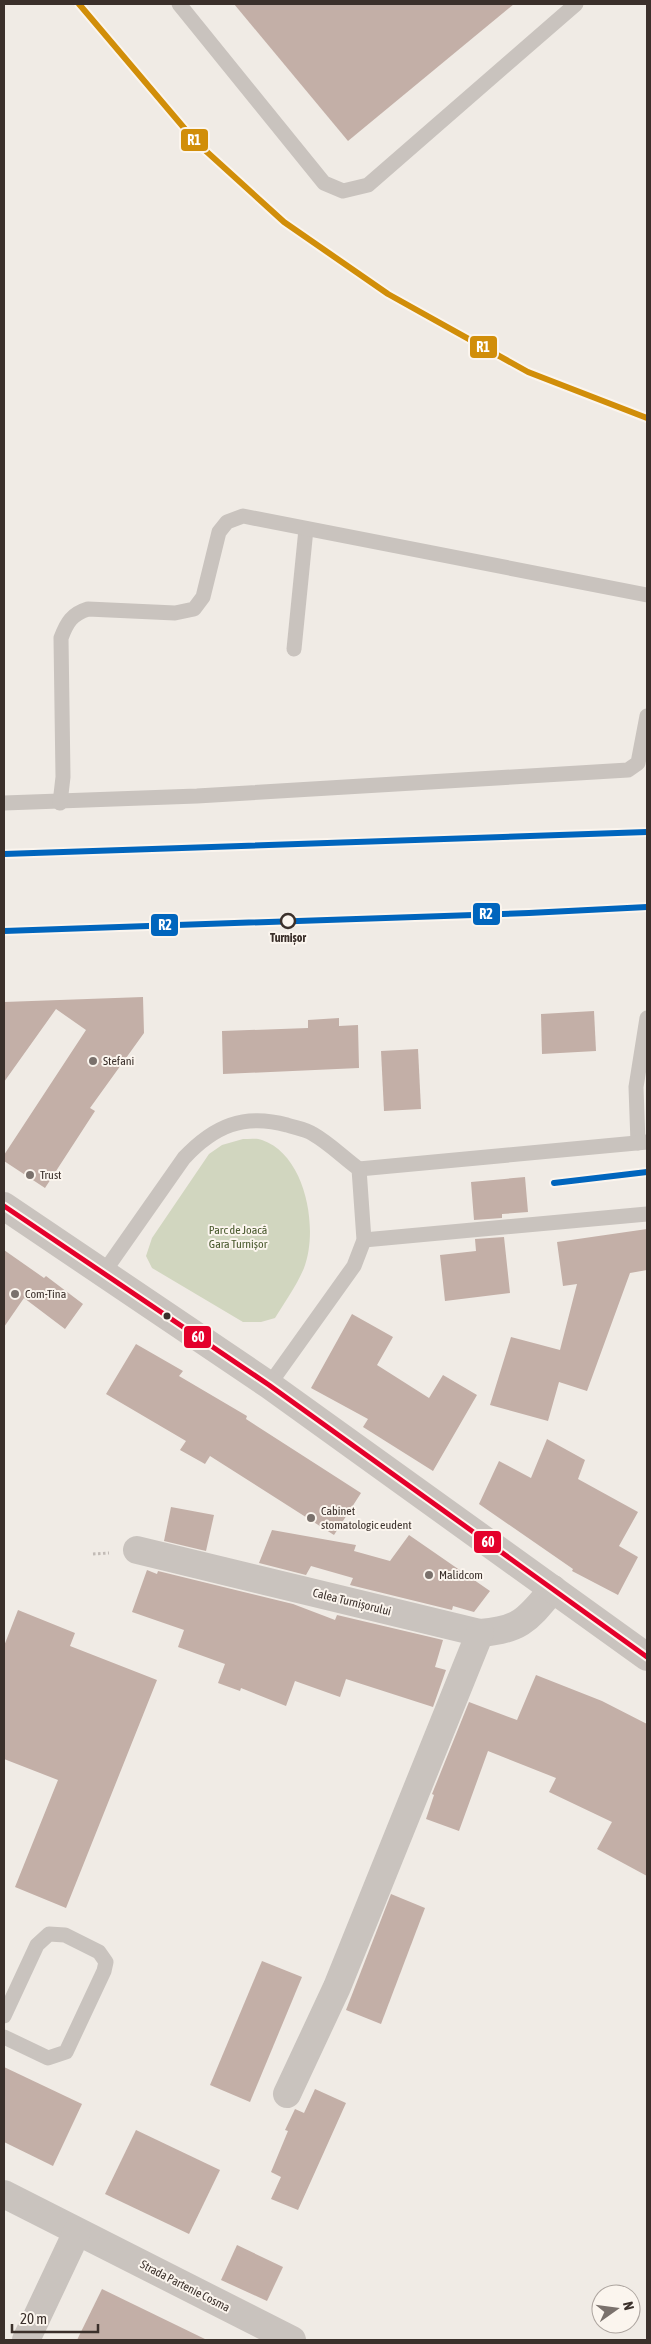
<svg xmlns="http://www.w3.org/2000/svg" width="651" height="2344" font-family="'Asap Condensed',sans-serif">
	<style>
		.green { fill: #d1d6bf }
		.building { fill: #c3afa7 }
		.lines { fill: none; stroke-linecap: round; stroke-linejoin: round }
		.path { stroke: #c2bbb6; stroke-width: 3; stroke-dasharray: 2.5 2.5; stroke-linecap: butt }
		.service { stroke: #c9c3be; stroke-width: 15 }
		.minor { stroke: #c9c3be; stroke-width: 28 }
		.tertiary { stroke: #c9c3be; stroke-width: 28 }
		.bus-1-casing { stroke: #fbf5ee; stroke-width: 9 }
		.bus-1 { stroke: #e4002b; stroke-width: 5 }
		.rail-1-casing { stroke: #fbf5ee; stroke-width: 10 }
		.rail-2-casing { stroke: #fbf5ee; stroke-width: 10 }
		.rail-1 { stroke: #d18e09; stroke-width: 6 }
		.rail-2 { stroke: #0065bd; stroke-width: 6 }
		.stop-dot { fill: #fbf5ee; stroke: #3b302b; stroke-width: 2.5 }
		.poi-dot { fill: #7a716c; stroke: #fbf5ee; stroke-width: 2 }
		.bus-dot { fill: #3b302b; stroke: #fbf5ee; stroke-width: 2 }
		.labels { text-anchor: middle; dominant-baseline: central; stroke-width: 4; stroke-linejoin: round; paint-order: stroke }
		.stop-label { font-size: 12px; font-weight: bold; fill: #3b302b; stroke: #fbf5ee }
		.poi-label { font-size: 12px; fill: #3b302b; stroke: #fbf5ee; text-anchor: start }
		.park-label { font-size: 12px; fill: #4a5a2e; stroke: #fbf5ee }
		.street-label { font-size: 12px; fill: #3b302b; stroke: #fbf5ee }
		.line-badge { stroke: #fbf5ee; stroke-width: 2 }
		.badge-label { font-size: 14px; text-anchor: middle; font-weight: bold; fill: #fff }
	</style>
	<rect width="100%" height="100%" fill="#f0ebe5"/>
	<!-- green -->
	<path class="green" d="M243 1139C249 1139 257 1138 262 1140 306 1155 319 1229 304 1268 297 1285 285 1302 275 1318L261 1322H243L152 1268 146 1256 152 1238 209 1154 222 1145Z"/>
	<!-- building -->
	<g class="building">
		<polygon points="234,4 514,4 348,141"/>
		<polygon points="143,997 144,1033 90,1108 95,1111 45,1188 4,1161 4,1155 86,1030 56,1009 4,1082 4,1002"/>
		<polygon points="594,1011 596,1051 542,1054 541,1014"/>
		<polygon points="339,1018 339,1026 358,1025 359,1068 223,1074 222,1031 308,1028 308,1020"/>
		<polygon points="418,1049 421,1109 384,1111 381,1051"/>
		<polygon points="525,1177 528,1212 502,1214 502,1218 474,1220 471,1182"/>
		<polygon points="647,1229 647,1270 630,1273 587,1391 559,1382 548,1421 490,1405 511,1337 560,1350 577,1284 563,1286 557,1242"/>
		<polygon points="504,1237 510,1293 445,1301 440,1255 476,1251 475,1239"/>
		<polygon points="4,1250 44,1278 46,1276 83,1304 65,1329 24,1298 4,1327"/>
		<polygon points="352,1314 393,1337 377,1365 429,1398 443,1375 477,1395 433,1471 363,1427 368,1419 311,1388"/>
		<polygon points="136,1344 183,1371 179,1376 247,1416 246,1419 361,1493 334,1535 210,1456 205,1464 180,1450 186,1441 106,1394"/>
		<polygon points="547,1439 585,1460 578,1479 638,1512 619,1546 638,1557 618,1595 572,1571 573,1569 479,1504 499,1461 531,1478"/>
		<polygon points="171,1507 214,1515 206,1551 164,1541"/>
		<polygon points="272,1530 356,1545 354,1551 390,1561 409,1535 490,1591 474,1612 453,1606 452,1610 350,1585 353,1578 311,1566 306,1575 259,1563"/>
		<polygon points="147,1570 157,1574 158,1571 293,1604 335,1620 337,1615 443,1640 435,1667 446,1670 433,1707 346,1679 340,1697 295,1681 286,1706 241,1688 240,1691 218,1683 225,1664 178,1647 184,1630 132,1612"/>
		<polygon points="18,1610 75,1633 70,1646 157,1680 66,1908 15,1887 58,1780 4,1759 4,1646"/>
		<polygon points="536,1675 602,1701 647,1724 647,1876 597,1849 612,1822 549,1792 556,1778 488,1751 459,1831 426,1819 434,1795 432,1794 469,1702 517,1720"/>
		<polygon points="391,1894 425,1908 381,2024 346,2010"/>
		<polygon points="262,1961 302,1977 250,2102 210,2085"/>
		<polygon points="4,2067 82,2104 53,2166 4,2142"/>
		<polygon points="315,2089 346,2103 298,2210 271,2199 281,2177 271,2172 288,2131 285,2130 295,2109 304,2113"/>
		<polygon points="136,2130 220,2170 189,2234 105,2194"/>
		<polygon points="237,2245 283,2267 267,2301 221,2280"/>
		<polygon points="102,2289 207,2340 77,2340"/>
	</g>
	<g class="lines">
		<!-- path -->
		<polyline class="path" points="93,1554 109,1553"/>
		<!-- service -->
		<g class="service">
			<polyline points="179,4 324,183 343,191 368,185 576,4"/>
			<polyline points="294,649 306,529"/>
			<polyline points="4,803 197,796 628,770 638,763 647,716"/>
			<path d="M60 803 63 777 61 638C67 622 72 614 88 609L175 613 194 609 203 597 219 532 227 522 243 516 647 595"/>
			<polyline points="638,1143 636,1087 647,1018"/>
			<polyline points="359,1169 647,1142"/>
			<polyline points="364,1240 647,1214"/>
			<path d="M104 1272 184 1158C214 1126 244 1113 287 1125 296 1128 306 1129 313 1134 329 1143 344 1158 359 1169L364 1240 354 1266 269 1385"/>
			<polyline points="4,2016 37,1945 49,1934 65,1935 99,1952 106,1962 104,1971 66,2052 48,2058 4,2037"/>
		</g>
		<!-- minor -->
		<g class="minor">
			<path d="M137 1550 480 1633C521 1630 528 1619 553 1589"/>
			<polyline points="287,2094 337,1987 480,1633"/>
			<polyline points="4,2194 292,2340"/>
			<polyline points="26,2340 77,2232"/>
		</g>
		<!-- tertiary -->
		<polyline class="tertiary" points="4,1206 269,1385 647,1657"/>
		<defs>
			<polyline id="bus-1" points="4,1206 269,1385 647,1657"/>
		</defs>
		<!-- bus-1 casing -->
		<use href="#bus-1" class="bus-1-casing"/>
		<!-- bus-1 -->
		<use href="#bus-1" class="bus-1"/>
		<defs>
			<polyline id="rail-1" points="79,4 196,142 284,222 388,294 528,372 647,418"/>
			<g id="rail-2">
				<polyline points="4,854 647,832"/>
				<polyline points="4,931 529,913 647,907"/>
				<polyline points="554,1183 647,1172"/>
			</g>
		</defs>
		<!-- rail-1 casing -->
		<use href="#rail-1" class="rail-1-casing"/>
		<!-- rail-2 casing -->
		<use href="#rail-2" class="rail-2-casing"/>
		<!-- rail-1 -->
		<use href="#rail-1" class="rail-1"/>
		<!-- rail-2 -->
		<use href="#rail-2" class="rail-2"/>
	</g>
	<!-- markers -->
	<circle class="stop-dot" cx="288" cy="921" r="7"/>
	<g class="poi-dot">
		<circle cx="93" cy="1061" r="5"/>
		<circle cx="30" cy="1175" r="5"/>
		<circle cx="15" cy="1294" r="5"/>
		<circle cx="311" cy="1518" r="5"/>
		<circle cx="429" cy="1575" r="5"/>
	</g>
	<circle class="bus-dot" cx="167" cy="1316" r="4.5"/>
	<g class="labels">
		<!-- stop labels -->
		<g class="stop-label">
			<text x="288" y="938">Turnișor</text>
		</g>
		<!-- poi labels -->
		<g class="poi-label">
			<text x="103" y="1061">Stefani</text>
			<text x="40" y="1175">Trust</text>
			<text x="25" y="1294">Com-Tina</text>
			<text x="321" y="1511">Cabinet<tspan x="321" dy="14">stomatologic eudent</tspan></text>
			<text x="439" y="1575">Malidcom</text>
		</g>
		<!-- park labels -->
		<g class="park-label">
			<text x="238" y="1230">Parc de Joacă<tspan x="238" dy="14">Gara Turnișor</tspan></text>
		</g>
		<!-- street labels -->
		<g class="street-label">
			<text transform="translate(352 1602) rotate(14)">Calea Turnișorului</text>
			<text transform="translate(185 2286) rotate(27)">Strada Partenie Cosma</text>
		</g>
	</g>
	<g class="line-badge">
		<rect x="180" y="128" width="29" height="24" rx="5" fill="#d18e09"/>
		<rect x="469" y="335" width="29" height="24" rx="5" fill="#d18e09"/>
		<rect x="472" y="902" width="29" height="24" rx="5" fill="#0065bd"/>
		<rect x="150" y="913" width="29" height="24" rx="5" fill="#0065bd"/>
		<rect x="183" y="1325" width="29" height="24" rx="5" fill="#e4002b"/>
		<rect x="473" y="1530" width="29" height="24" rx="5" fill="#e4002b"/>
	</g>
	<g class="badge-label">
		<text x="194" y="145">R1</text>
		<text x="483" y="352">R1</text>
		<text x="486" y="919">R2</text>
		<text x="165" y="930">R2</text>
		<text x="198" y="1342">60</text>
		<text x="488" y="1547">60</text>
	</g>
	<!-- border -->
	<rect width="651" height="2344" fill="none" stroke="#3b302b" stroke-width="10"/>
	<!-- north arrow -->
	<g transform="translate(616 2309) rotate(76)"><circle r="24" fill="#fbf5ee" stroke="#aea6a0"/>
	<path d="M0-4L9 19L0 12L-9 19Z" fill="#7a716c"/>
	<text y="-8" font-size="14" font-weight="bold" text-anchor="middle" fill="#3b302b">N</text>
	</g>
	<!-- scale -->
	<path d="M12 2324v8h86v-8" fill="none" stroke="#3b302b" stroke-width="2.5"/>
	<text x="20" y="2324" font-size="15" fill="#3b302b" stroke="#fbf5ee" stroke-width="4" paint-order="stroke">20 m</text>
</svg>
